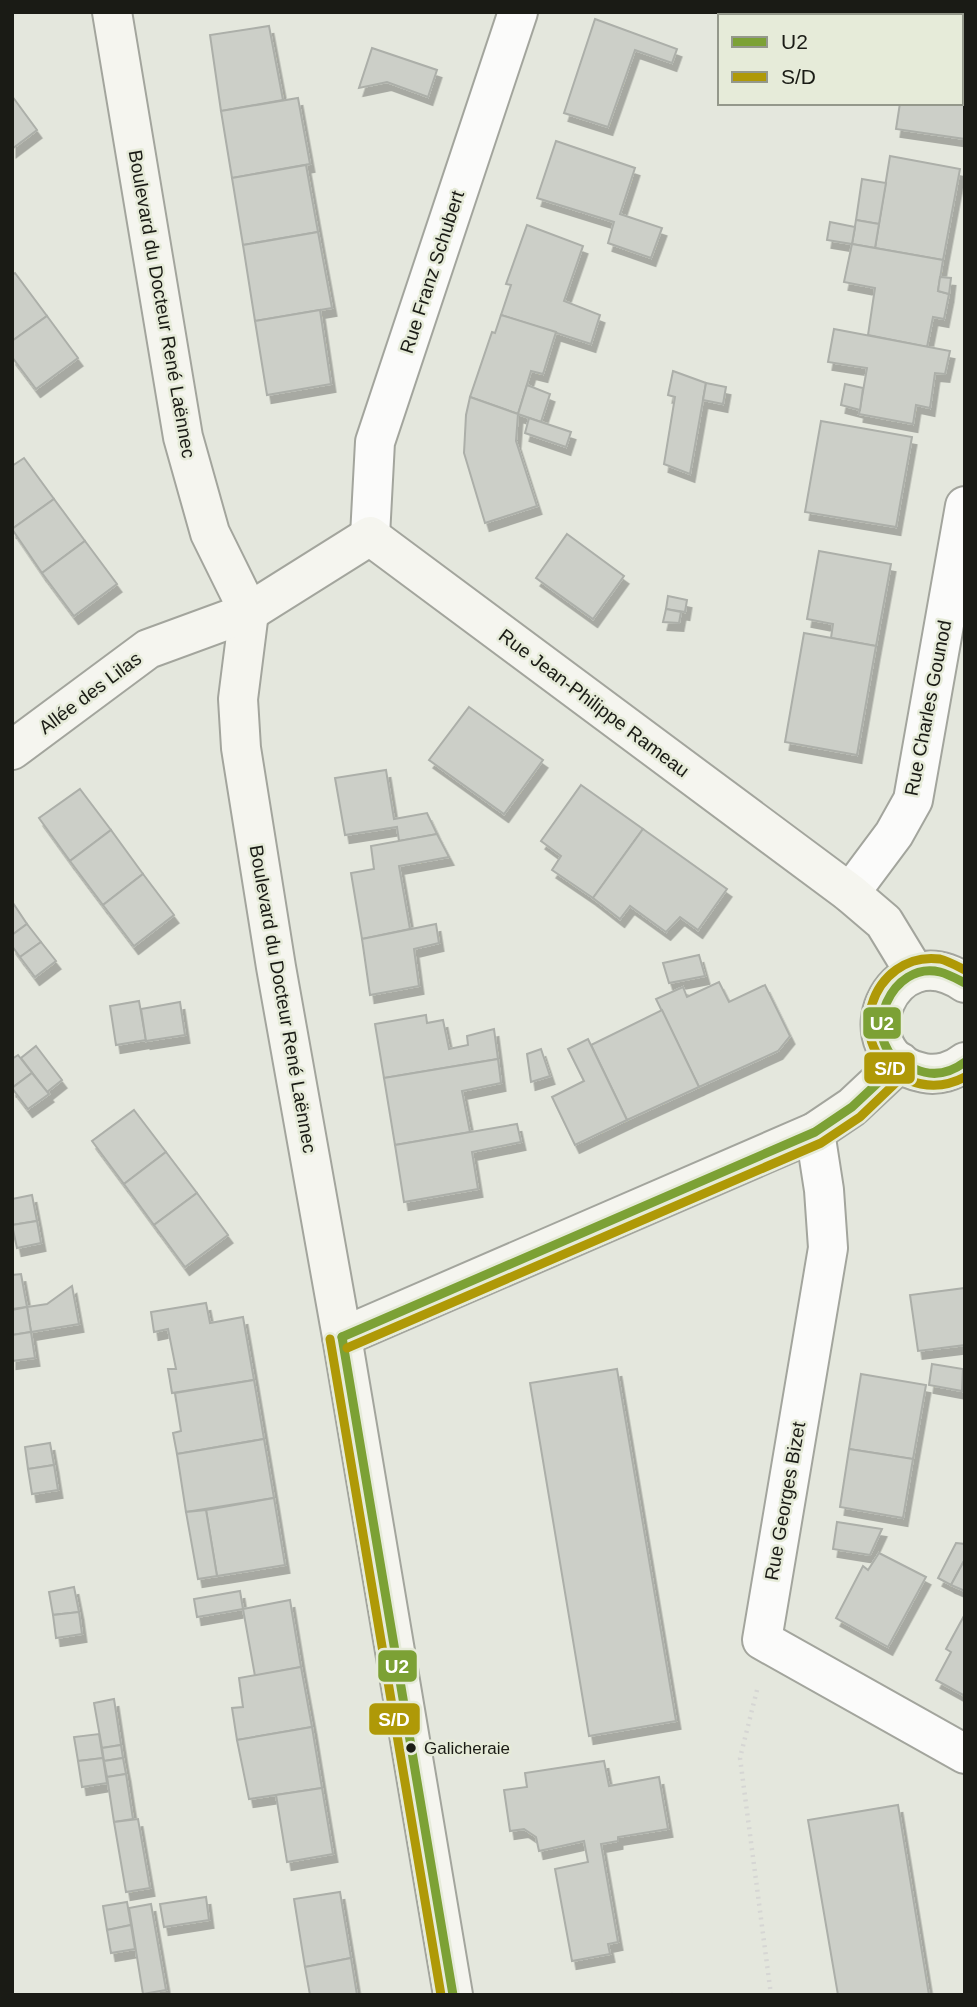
<svg xmlns="http://www.w3.org/2000/svg" width="977" height="2007" font-family="Arial,sans-serif">
	<style>
		.building { fill: #cccfc8; stroke: #acafa9; stroke-width: 2; filter: url(#shadow) }
		.lines { fill: none; stroke-linecap: round; stroke-linejoin: round }
		.street-casing { stroke: #a3a59d; stroke-width: 42 }
		.secondary-casing { stroke: #a3a59d; stroke-width: 42 }
		.path { stroke: #d6d6d4; stroke-width: 4.5; stroke-dasharray: 2 5; stroke-linecap: butt }
		.street { stroke: #fbfbfa; stroke-width: 38 }
		.secondary { stroke: #f5f5ef; stroke-width: 38 }
		.bus-1-casing { stroke: #e6ebd9; stroke-width: 14 }
		.bus-2-casing { stroke: #e6ebd9; stroke-width: 14 }
		.bus-1 { stroke: #7ca135; stroke-width: 9 }
		.bus-2 { stroke: #af9907; stroke-width: 9 }
		.bus-dot { fill: #1a1b15; stroke: #e6ebd9; stroke-width: 2.5 }
		.labels { text-anchor: middle; dominant-baseline: central; stroke-width: 5; stroke-linejoin: round; paint-order: stroke }
		.bus-label { font-size: 17px; fill: #1a1b15; stroke: #e6ebd9; text-anchor: start }
		.street-label { font-size: 19px; fill: #1a1b15; stroke: #e6ebd9 }
		.line-badge { stroke: #e6ebd9; stroke-width: 2.5 }
		.badge-label { font-size: 19px; text-anchor: middle; font-weight: bold; fill: #fff }
	</style>
	<defs>
		<filter id="shadow"><feDropShadow dx="4.5" dy="8" stdDeviation="0" flood-color="#0004"/></filter>
	</defs>
	<rect width="100%" height="100%" fill="#e4e7dd"/>
	<!-- building -->
	<g class="building">
		<polygon points="924,12 965,12 965,77 961,76 961,16 923,16"/>
		<polygon points="595,19 677,49 672,63 635,50 608,127 564,113"/>
		<polygon points="269,26 283,100 221,111 210,35"/>
		<polygon points="372,48 437,70 428,97 387,82 359,88"/>
		<polygon points="961,76 965,77 965,139 896,129 900,103 961,103"/>
		<polygon points="12,96 37,130 12,149"/>
		<polygon points="298,98 310,164 232,178 221,111"/>
		<polygon points="556,141 635,168 620,214 662,228 651,258 608,243 614,222 537,198"/>
		<polygon points="890,156 960,169 943,260 875,248"/>
		<polygon points="306,165 318,232 243,245 232,178"/>
		<polygon points="862,179 886,183 879,224 856,220"/>
		<polygon points="856,220 879,224 875,248 852,244"/>
		<polygon points="830,222 855,227 852,244 827,240"/>
		<polygon points="527,225 583,246 564,301 600,315 591,344 501,315 511,285 506,284"/>
		<polygon points="318,232 332,308 255,321 243,245"/>
		<polygon points="852,244 943,260 938,291 949,294 944,319 933,317 927,347 868,335 875,288 844,282"/>
		<polygon points="15,273 47,316 12,341 12,275"/>
		<polygon points="940,277 951,278 949,294 938,291"/>
		<polygon points="320,310 331,384 267,395 255,321"/>
		<polygon points="501,315 556,332 543,374 531,371 518,414 470,397 492,332 495,333"/>
		<polygon points="47,316 78,358 36,389 12,357 12,341"/>
		<polygon points="834,329 950,351 945,374 935,373 930,408 916,405 913,424 859,414 867,368 828,362"/>
		<polygon points="673,371 706,383 690,474 664,464 675,397 668,395"/>
		<polygon points="706,383 726,387 723,404 703,400"/>
		<polygon points="845,384 863,388 860,410 841,405"/>
		<polygon points="527,385 550,394 541,422 518,414"/>
		<polygon points="470,397 518,414 516,441 537,506 485,523 464,453 466,415"/>
		<polygon points="529,418 571,432 566,447 525,433"/>
		<polygon points="821,421 912,437 896,527 805,512"/>
		<polygon points="24,458 54,499 12,529 12,466"/>
		<polygon points="54,499 85,541 42,573 12,529"/>
		<polygon points="567,534 624,576 593,619 536,578"/>
		<polygon points="85,541 117,584 74,616 42,573"/>
		<polygon points="819,551 891,564 876,646 831,638 833,624 807,619"/>
		<polygon points="668,596 687,600 685,612 666,609"/>
		<polygon points="666,609 681,612 679,623 663,622"/>
		<polygon points="804,633 876,646 857,755 785,742"/>
		<polygon points="469,707 543,760 504,814 429,760"/>
		<polygon points="386,770 394,819 427,813 437,834 399,841 397,827 345,835 335,778"/>
		<polygon points="581,785 643,829 593,898 552,870 561,856 541,841"/>
		<polygon points="80,789 111,830 70,861 39,818"/>
		<polygon points="643,829 727,889 698,930 680,917 666,932 630,906 620,919 593,898"/>
		<polygon points="111,830 143,874 103,905 70,861"/>
		<polygon points="437,834 449,857 399,866 410,929 362,939 351,873 374,869 371,846"/>
		<polygon points="143,874 174,915 134,946 103,905"/>
		<polygon points="13,903 27,924 12,935 12,904"/>
		<polygon points="27,924 41,942 20,957 12,946 12,935"/>
		<polygon points="436,924 439,943 414,949 419,986 370,995 362,939"/>
		<polygon points="41,942 56,961 35,977 20,957"/>
		<polygon points="699,955 705,976 669,983 663,963"/>
		<polygon points="719,982 729,1002 765,985 790,1036 778,1051 699,1087 656,999 683,987 687,997"/>
		<polygon points="139,1001 146,1040 116,1045 110,1006"/>
		<polygon points="180,1002 185,1035 146,1041 141,1009"/>
		<polygon points="662,1010 699,1087 627,1120 591,1045"/>
		<polygon points="426,1015 427,1023 443,1020 449,1049 468,1045 467,1036 494,1029 498,1059 384,1078 375,1024"/>
		<polygon points="588,1039 627,1120 575,1145 552,1097 584,1081 568,1049"/>
		<polygon points="36,1046 62,1080 47,1092 21,1058"/>
		<polygon points="541,1049 550,1076 531,1082 527,1054"/>
		<polygon points="18,1055 32,1073 12,1088 12,1059"/>
		<polygon points="498,1059 501,1083 462,1091 470,1132 395,1145 384,1078"/>
		<polygon points="32,1073 49,1094 28,1109 12,1088"/>
		<polygon points="134,1110 166,1152 124,1184 92,1141"/>
		<polygon points="517,1124 521,1142 472,1152 478,1189 404,1202 395,1145"/>
		<polygon points="166,1152 197,1193 154,1225 124,1184"/>
		<polygon points="197,1193 228,1235 185,1267 154,1225"/>
		<polygon points="32,1195 37,1221 12,1225 12,1199"/>
		<polygon points="37,1221 41,1243 17,1248 12,1225"/>
		<polygon points="21,1274 27,1307 12,1309 12,1275"/>
		<polygon points="72,1286 79,1324 31,1332 27,1307 47,1304"/>
		<polygon points="965,1288 965,1345 918,1351 910,1295"/>
		<polygon points="206,1303 210,1323 243,1317 254,1380 172,1393 168,1369 176,1369 168,1329 154,1332 151,1312"/>
		<polygon points="27,1307 31,1332 12,1335 12,1310"/>
		<polygon points="31,1332 35,1358 12,1361 12,1335"/>
		<polygon points="932,1364 963,1369 962,1391 929,1385"/>
		<polygon points="617,1369 676,1721 589,1736 530,1383"/>
		<polygon points="861,1374 926,1385 913,1459 849,1449"/>
		<polygon points="254,1380 264,1439 177,1454 173,1433 181,1431 175,1393"/>
		<polygon points="264,1439 274,1498 186,1512 177,1454"/>
		<polygon points="50,1443 54,1465 28,1469 25,1447"/>
		<polygon points="849,1449 913,1459 903,1518 840,1507"/>
		<polygon points="54,1465 58,1490 32,1494 28,1469"/>
		<polygon points="274,1498 285,1565 217,1576 206,1510"/>
		<polygon points="206,1510 217,1576 198,1579 186,1512"/>
		<polygon points="837,1522 882,1529 870,1555 833,1549"/>
		<polygon points="956,1543 965,1544 965,1559 951,1585 938,1578"/>
		<polygon points="879,1553 926,1577 888,1647 836,1618 863,1566 868,1570"/>
		<polygon points="965,1559 965,1591 951,1585"/>
		<polygon points="74,1587 79,1612 53,1615 49,1592"/>
		<polygon points="240,1591 243,1609 197,1617 194,1599"/>
		<polygon points="290,1600 301,1667 255,1676 243,1609"/>
		<polygon points="79,1612 82,1634 56,1638 53,1615"/>
		<polygon points="965,1614 965,1696 936,1680 951,1652 946,1649"/>
		<polygon points="301,1667 312,1727 237,1740 232,1708 243,1707 239,1678"/>
		<polygon points="114,1699 121,1745 102,1748 94,1703"/>
		<polygon points="312,1727 322,1788 249,1799 237,1740"/>
		<polygon points="99,1734 103,1758 78,1761 74,1737"/>
		<polygon points="121,1745 123,1758 104,1761 102,1748"/>
		<polygon points="103,1758 107,1783 82,1787 78,1761"/>
		<polygon points="123,1758 126,1774 107,1777 104,1761"/>
		<polygon points="604,1761 609,1786 659,1777 668,1829 618,1837 618,1841 601,1844 618,1942 608,1944 610,1954 572,1961 555,1869 588,1862 584,1841 539,1851 536,1837 524,1829 510,1831 504,1790 527,1787 525,1773"/>
		<polygon points="126,1774 133,1819 114,1822 107,1777"/>
		<polygon points="322,1788 333,1854 287,1862 276,1795"/>
		<polygon points="898,1805 929,1995 838,1995 808,1820"/>
		<polygon points="138,1819 150,1888 126,1892 114,1822"/>
		<polygon points="340,1892 351,1958 305,1967 294,1899"/>
		<polygon points="206,1897 209,1920 164,1927 160,1904"/>
		<polygon points="127,1902 131,1925 107,1930 103,1906"/>
		<polygon points="151,1904 166,1990 143,1994 129,1908"/>
		<polygon points="131,1925 135,1949 111,1953 107,1930"/>
		<polygon points="351,1958 357,1995 310,1995 305,1967"/>
	</g>
	<g class="lines">
		<defs>
			<g id="street">
				<polyline points="370,536 375,442 518,12"/>
				<polyline points="850,893 894,834 913,800 965,506"/>
				<polyline points="815,1132 824,1190 828,1248 762,1640 965,1754"/>
			</g>
			<g id="secondary">
				<polyline points="112,12 183,437 210,533 249,612 238,699 241,748 276,967 342,1337 453,1995"/>
				<polyline points="12,750 148,649 249,612 370,536 850,893 884,922 915,973"/>
				<path d="M965 983C891 932 840 1056 924 1073 938 1076 954 1071 965 1062"/>
				<polyline points="342,1337 815,1132 852,1107 900,1062"/>
			</g>
		</defs>
		<!-- street casing -->
		<use href="#street" class="street-casing"/>
		<!-- secondary casing -->
		<use href="#secondary" class="secondary-casing"/>
		<!-- path -->
		<g class="path">
			<polyline points="757,1690 740,1758 771,1995"/>
			<polyline points="671,1995 673,1995"/>
		</g>
		<!-- street -->
		<use href="#street" class="street"/>
		<!-- secondary -->
		<use href="#secondary" class="secondary"/>
		<defs>
			<g id="bus-1">
				<path d="M965 983C957 979 948 974 940 972 892 960 859 1035 900 1063 904 1065 910 1067 915 1069 933 1077 949 1074 965 1062"/>
				<polyline points="342,1337 453,1995"/>
				<polyline points="342,1337 815,1132 852,1107 900,1062"/>
			</g>
			<g id="bus-2">
				<path d="M965 970C957 966 948 961 940 959 872 950 837 1049 908 1080 928 1088 946 1087 965 1077"/>
				<polyline points="330,1339 441,1995"/>
				<polyline points="347,1348 821,1143 860,1117 908,1071"/>
			</g>
		</defs>
		<!-- bus-1 casing -->
		<use href="#bus-1" class="bus-1-casing"/>
		<!-- bus-2 casing -->
		<use href="#bus-2" class="bus-2-casing"/>
		<!-- bus-1 -->
		<use href="#bus-1" class="bus-1"/>
		<!-- bus-2 -->
		<use href="#bus-2" class="bus-2"/>
	</g>
	<!-- markers -->
	<circle class="bus-dot" cx="411" cy="1748" r="6"/>
	<g class="labels">
		<!-- bus labels -->
		<g class="bus-label">
			<text x="424" y="1748">Galicheraie</text>
		</g>
		<!-- street labels -->
		<g class="street-label">
			<text transform="translate(432 272) rotate(-72)">Rue Franz Schubert</text>
			<text transform="translate(162 304) rotate(80)">Boulevard du Docteur René Laënnec</text>
			<text transform="translate(90 693) rotate(-37)">Allée des Lilas</text>
			<text transform="translate(594 703) rotate(37)">Rue Jean-Philippe Rameau</text>
			<text transform="translate(928 708) rotate(-79)">Rue Charles Gounod</text>
			<text transform="translate(283 999) rotate(80)">Boulevard du Docteur René Laënnec</text>
			<text transform="translate(785 1501) rotate(-80)">Rue Georges Bizet</text>
		</g>
	</g>
	<g class="line-badge">
		<rect x="862" y="1006" width="40" height="34" rx="7" fill="#7ca135"/>
		<rect x="863" y="1051" width="53" height="34" rx="7" fill="#af9907"/>
		<rect x="377" y="1649" width="41" height="34" rx="7" fill="#7ca135"/>
		<rect x="368" y="1702" width="53" height="34" rx="7" fill="#af9907"/>
	</g>
	<g class="badge-label">
		<text x="882" y="1030">U2</text>
		<text x="890" y="1075">S/D</text>
		<text x="397" y="1673">U2</text>
		<text x="394" y="1726">S/D</text>
	</g>
	<!-- border -->
	<rect width="977" height="2007" fill="none" stroke="#1a1b15" stroke-width="28"/>
	<!-- legend -->
	<rect x="718" y="14" width="245" height="91" fill="#e6ebd9" stroke="#94988b" stroke-width="2"/>
	<rect x="732" y="37" width="35" height="10" fill="#7ca135" stroke="#94988b" stroke-width="2"/>
	<text x="781" y="49" font-size="21" fill="#1a1b15">U2</text>
	<rect x="732" y="72" width="35" height="10" fill="#af9907" stroke="#94988b" stroke-width="2"/>
	<text x="781" y="84" font-size="21" fill="#1a1b15">S/D</text>
</svg>
